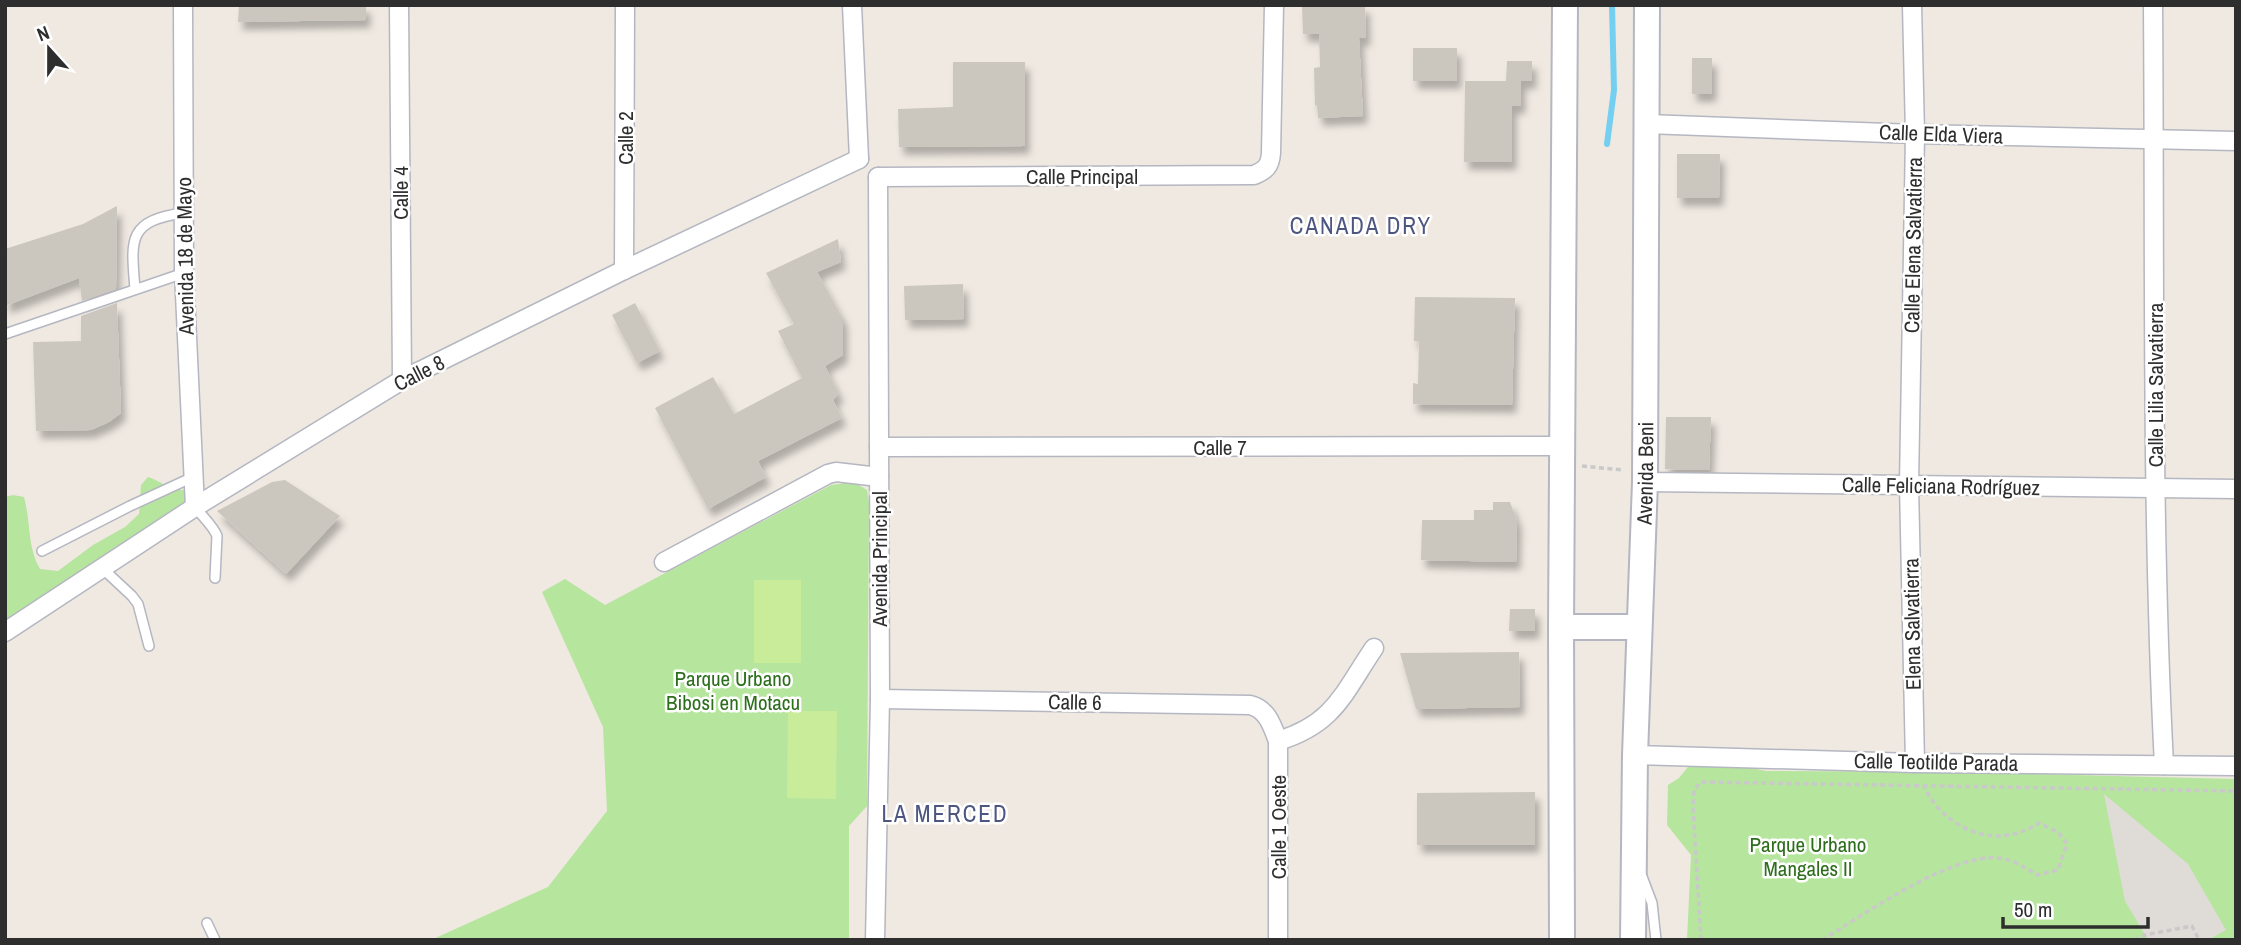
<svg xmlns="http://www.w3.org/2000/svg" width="2241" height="945" font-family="'Archivo Narrow',sans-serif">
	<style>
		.green { fill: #b6e59e }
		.pitch { fill: #c9ec9a }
		.plaza { fill: #dfdcd8 }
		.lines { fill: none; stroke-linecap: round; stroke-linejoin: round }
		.stream { stroke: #75cff0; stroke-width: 6 }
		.building { fill: #cbc7bf; filter: url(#shadow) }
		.lane-casing { stroke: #b4b7c1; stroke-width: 12 }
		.street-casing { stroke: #b4b7c1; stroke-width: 21 }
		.secondary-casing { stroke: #b4b7c1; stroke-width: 28 }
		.path { stroke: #c9c9c9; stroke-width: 3.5; stroke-dasharray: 5 3.5; stroke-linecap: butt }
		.lane { stroke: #fff; stroke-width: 9 }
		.street { stroke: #fff; stroke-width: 18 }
		.secondary { stroke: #fff; stroke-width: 24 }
		.labels { text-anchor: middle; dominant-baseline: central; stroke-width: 5; stroke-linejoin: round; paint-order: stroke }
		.street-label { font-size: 21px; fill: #2e2e2e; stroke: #fff }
		.park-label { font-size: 21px; fill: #2c6e1b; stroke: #fff }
		.neighbourhood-label { font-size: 23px; letter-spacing: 2px; fill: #4d5680; stroke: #fff }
	</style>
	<defs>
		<filter id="shadow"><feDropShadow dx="4.5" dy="8" stdDeviation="3.5" flood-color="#0004"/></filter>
	</defs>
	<rect width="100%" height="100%" fill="#efe9e1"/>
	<!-- green -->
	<g class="green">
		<path d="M148 477C164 482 166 490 184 490L186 497 181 512 5 623V497L13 495 24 497C31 522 27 547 40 569L58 571 93 545 125 527 139 514 141 485Z"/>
		<polygon points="854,482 867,490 869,503 867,806 849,826 849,940 431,940 548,887 607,811 603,727 542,592 565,579 605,605 831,485"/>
		<polygon points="1696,757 1766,771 1950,772 2236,779 2236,940 1687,940 1691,855 1667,825 1668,785 1679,778"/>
	</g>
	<!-- pitch -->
	<g class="pitch">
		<rect x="754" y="580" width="47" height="83"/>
		<polygon points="788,711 837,711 836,799 787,798"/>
	</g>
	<!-- plaza -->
	<polygon class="plaza" points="2104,794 2188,864 2226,930 2208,940 2148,940 2125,901"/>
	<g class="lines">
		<!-- stream -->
		<polyline class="stream" points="1607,144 1614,90 1612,5"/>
	</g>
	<!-- building -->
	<g class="building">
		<polygon points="239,5 366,5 366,20 238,22"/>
		<polygon points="1302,5 1365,5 1366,38 1359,38 1363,116 1318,118 1317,105 1315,106 1314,68 1320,67 1319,34 1303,34"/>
		<rect x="1413" y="48" width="44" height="33"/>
		<rect x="1692" y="58" width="20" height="36"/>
		<polygon points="1507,61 1532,61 1532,81 1521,81 1521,106 1512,106 1512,162 1464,162 1465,81 1506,81"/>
		<polygon points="953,62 1025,62 1025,146 899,147 898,109 953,107"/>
		<polygon points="1677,154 1720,154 1719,198 1677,198"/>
		<polygon points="117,206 116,289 82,301 79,278 5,306 5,249 83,224"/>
		<polygon points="838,239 841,262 817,272 843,319 843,355 825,366 839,394 833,400 842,418 758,461 766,477 708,509 655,408 713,377 734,414 802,378 778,331 794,324 766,273"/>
		<polygon points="963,284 964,319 905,320 904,286"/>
		<polygon points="1415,297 1515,298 1512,405 1413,404 1413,383 1418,384 1419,341 1414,341"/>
		<polygon points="117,303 121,413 109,422 91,430 36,431 33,342 81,341 81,316"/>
		<polygon points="635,303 660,351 637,363 612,315"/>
		<polygon points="1666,417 1711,417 1709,470 1665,469"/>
		<polygon points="285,480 340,516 286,574 217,511 272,482"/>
		<polygon points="1493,502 1510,502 1517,521 1516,562 1421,560 1422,520 1474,520 1474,510 1493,510"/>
		<polygon points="1510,609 1535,609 1535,631 1509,631"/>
		<polygon points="1519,652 1520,707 1416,709 1400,653"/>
		<polygon points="1535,792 1535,845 1417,845 1417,793"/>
	</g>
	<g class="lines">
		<defs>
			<g id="lane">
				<path d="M135 289C131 240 127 221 183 213"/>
				<polyline points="5,334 184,273"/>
				<path d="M195 507C202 516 214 527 217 536L215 578"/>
				<polyline points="42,551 130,506 193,477"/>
				<polyline points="102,568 132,596 138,604 149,646"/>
				<polyline points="1641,874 1652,903 1656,940"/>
				<polyline points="207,923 215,940"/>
			</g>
			<g id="street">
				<polyline points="183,5 184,273 195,507"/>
				<polyline points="399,5 402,380"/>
				<polyline points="852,5 859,159"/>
				<polyline points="1912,5 1915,134 1909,485 1915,763"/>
				<path d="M2153 5C2155 258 2151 512 2164 765"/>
				<polyline points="1647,124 1915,134 2236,141"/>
				<path d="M878 177 1254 175C1266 170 1270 166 1271 153L1274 5"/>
				<polyline points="624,270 625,5"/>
				<polyline points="879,447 1562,446"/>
				<polyline points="1645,482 2236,489"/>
				<polyline points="664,562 828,474 836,472 879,477"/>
				<polyline points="5,632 195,507 402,380 624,270 859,159"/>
				<path d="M880 699 1250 705C1267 709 1272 725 1278 741V940"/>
				<path d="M1278 741C1334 724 1343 694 1374 648"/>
				<polyline points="1635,755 1915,763 2236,766"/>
				<polyline points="875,940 880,699 878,177"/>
			</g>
			<g id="secondary">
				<polyline points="1561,627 1639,627"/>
				<polyline points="1562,940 1561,627 1565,5"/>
				<path id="s1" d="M1633 940 1635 755 1645 482 1647 5"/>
			</g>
		</defs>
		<!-- lane casing -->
		<use href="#lane" class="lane-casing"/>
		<!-- street casing -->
		<use href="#street" class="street-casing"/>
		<!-- secondary casing -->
		<use href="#secondary" class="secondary-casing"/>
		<!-- path -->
		<g class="path">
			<polyline points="1582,466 1623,470"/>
			<polyline points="1701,940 1693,807 1694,790 1701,782 2236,791"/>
			<path d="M1822 940C1863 915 1950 854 1997 858 2012 859 2024 867 2037 875L2058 870 2067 844 2058 832 2039 823C2029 829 2019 834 2008 835 1974 841 1937 817 1924 786"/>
			<polyline points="2134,940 2145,935 2192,926 2199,940"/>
		</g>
		<!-- lane -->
		<use href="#lane" class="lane"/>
		<!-- street -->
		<use href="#street" class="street"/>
		<!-- secondary -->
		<use href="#secondary" class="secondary"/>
	</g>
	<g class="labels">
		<!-- street labels -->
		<g class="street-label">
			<text transform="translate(1941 134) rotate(2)">Calle Elda Viera</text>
			<text transform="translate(625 138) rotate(-90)">Calle 2</text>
			<text x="1082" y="176">Calle Principal</text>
			<text transform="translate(400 193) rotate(-90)">Calle 4</text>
			<text transform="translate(1913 245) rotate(-89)">Calle Elena Salvatierra</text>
			<text transform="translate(185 256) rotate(-91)">Avenida 18 de Mayo</text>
			<text transform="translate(419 373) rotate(-27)">Calle 8</text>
			<text transform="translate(2155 385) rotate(-90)">Calle Lilia Salvatierra</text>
			<text x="1220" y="447">Calle 7</text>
			<text stroke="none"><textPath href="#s1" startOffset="467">Avenida Beni</textPath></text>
			<text transform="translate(1941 486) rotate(1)">Calle Feliciana Rodríguez</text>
			<text transform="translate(879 559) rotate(-90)">Avenida Principal</text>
			<text transform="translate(1912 624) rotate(-91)">Elena Salvatierra</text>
			<text transform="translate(1075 702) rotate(1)">Calle 6</text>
			<text transform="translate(1936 762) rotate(1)">Calle Teotilde Parada</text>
			<text transform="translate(1278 827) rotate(-90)">Calle 1 Oeste</text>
		</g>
		<!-- park labels -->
		<g class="park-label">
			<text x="733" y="678">Parque Urbano<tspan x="733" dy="24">Bibosi en Motacu</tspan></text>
			<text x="1808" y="844">Parque Urbano<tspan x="1808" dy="24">Mangales II</tspan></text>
		</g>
		<!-- neighbourhood labels -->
		<g class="neighbourhood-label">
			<text x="1361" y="225">CANADA DRY</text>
			<text x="945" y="813">LA MERCED</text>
		</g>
	</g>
	<!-- border -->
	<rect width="2241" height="945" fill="none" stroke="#2e2e2e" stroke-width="14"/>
	<!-- north arrow -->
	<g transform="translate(49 49) rotate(339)" stroke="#ffffff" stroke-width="5" paint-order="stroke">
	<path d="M0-5L12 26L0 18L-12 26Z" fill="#2e2e2e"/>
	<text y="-10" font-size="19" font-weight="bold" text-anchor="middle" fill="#2e2e2e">N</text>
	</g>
	<!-- scale -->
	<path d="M2003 917v10h145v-10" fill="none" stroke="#2e2e2e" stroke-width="3.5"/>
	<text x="2014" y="917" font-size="21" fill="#2e2e2e" stroke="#ffffff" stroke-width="5" paint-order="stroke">50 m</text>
</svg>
